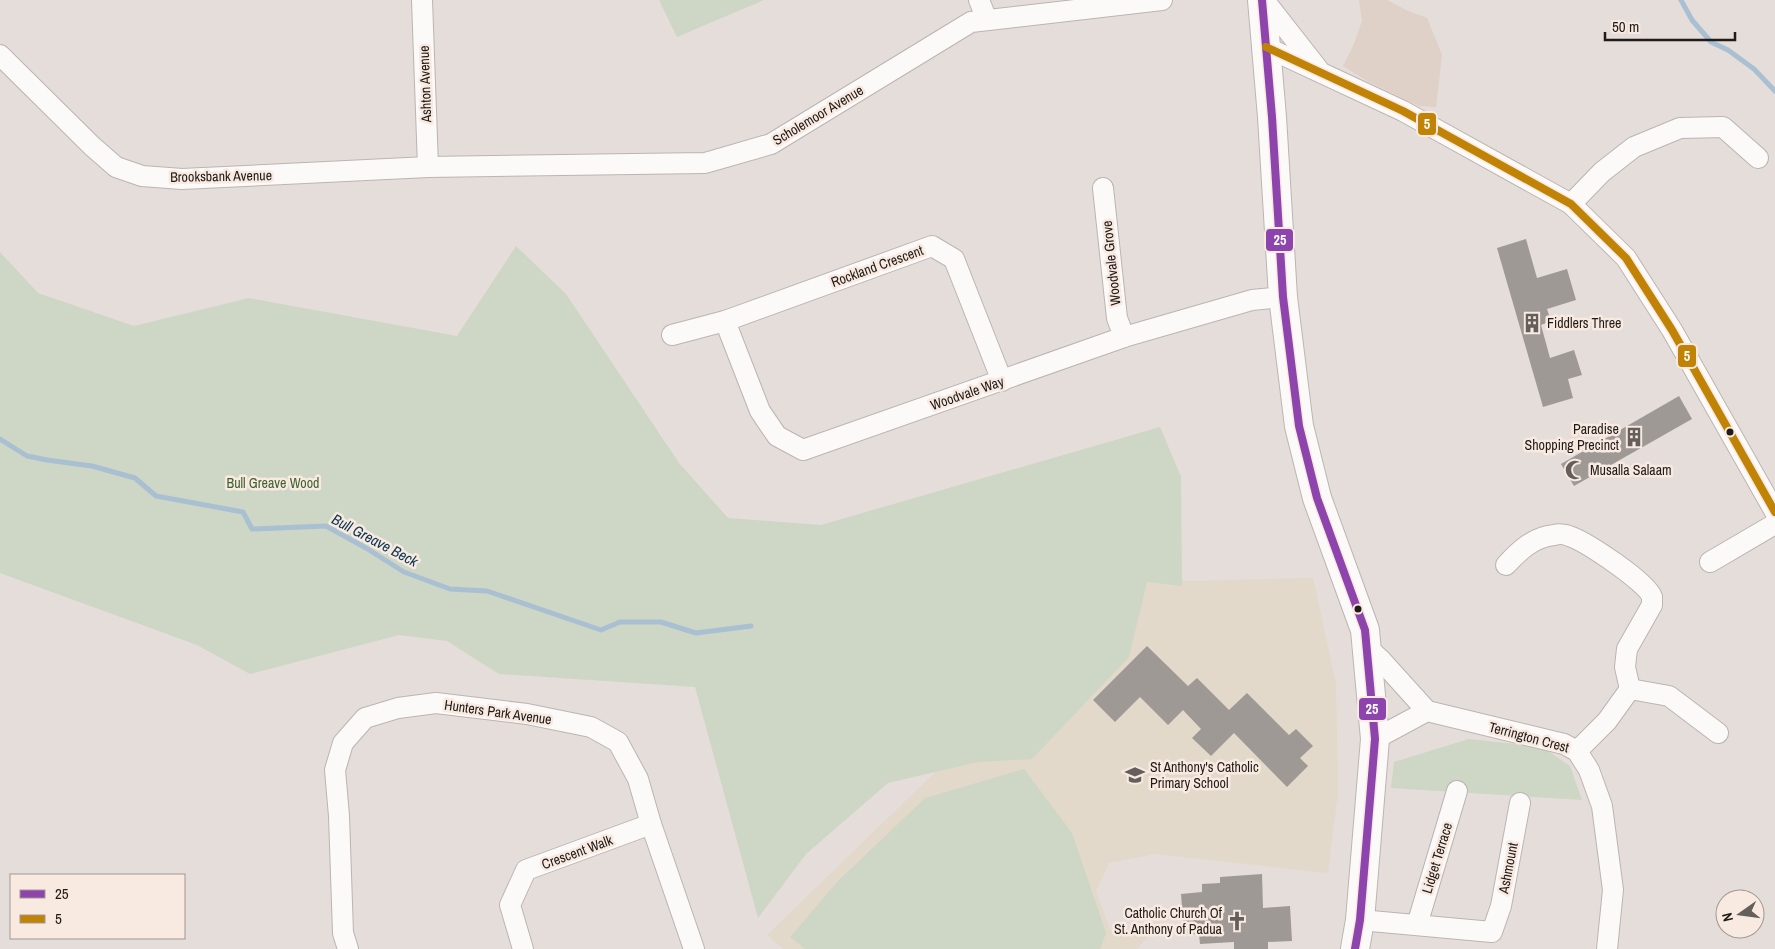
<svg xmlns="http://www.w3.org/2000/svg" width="1775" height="949" font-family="'Archivo Narrow',sans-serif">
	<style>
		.built { fill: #dfd0c8 }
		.industrial { fill: #e2d9cb }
		.green { fill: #ced6c5 }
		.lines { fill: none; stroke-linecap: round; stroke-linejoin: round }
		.stream { stroke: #a9bfd2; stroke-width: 5 }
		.building { fill: #9f9996 }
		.street-casing { stroke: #bbb5b1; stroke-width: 22 }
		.secondary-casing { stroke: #bbb5b1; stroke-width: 30 }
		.street { stroke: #fbfaf9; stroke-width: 20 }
		.secondary { stroke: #fbfaf9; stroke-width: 28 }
		.bus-1-casing { stroke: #f8eae0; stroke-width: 11 }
		.bus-2-casing { stroke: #f8eae0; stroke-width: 11 }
		.bus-1 { stroke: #8e44ad; stroke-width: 8 }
		.bus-2 { stroke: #c18306; stroke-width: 8 }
		.bus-dot { fill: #201b18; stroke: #f8eae0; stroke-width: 2 }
		.labels { text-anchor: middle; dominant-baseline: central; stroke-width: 5; stroke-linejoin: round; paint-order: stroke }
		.street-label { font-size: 14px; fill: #201b18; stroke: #f8eae0 }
		.poi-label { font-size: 14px; fill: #201b18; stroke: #f8eae0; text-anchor: start }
		.park-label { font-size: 14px; fill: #3e6331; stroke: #f8eae0 }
		.water-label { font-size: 15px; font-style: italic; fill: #0a3552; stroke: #f8eae0 }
		.line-badge { stroke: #f8eae0; stroke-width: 2 }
		.badge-label { font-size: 14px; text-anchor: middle; font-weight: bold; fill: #fff }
	</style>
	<rect width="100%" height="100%" fill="#e5ddd9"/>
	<!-- built -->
	<polygon class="built" points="1359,0 1387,0 1406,10 1427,18 1442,55 1436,107 1419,106 1367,81 1343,66 1354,44 1362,21"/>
	<!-- industrial -->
	<polygon class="industrial" points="1313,578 1336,684 1338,792 1328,873 1155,854 1109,863 1096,891 1112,934 1161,921 1137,949 783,949 767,935 955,753 1139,582"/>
	<!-- green -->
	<g class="green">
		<polygon points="659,0 764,0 677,37"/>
		<polygon points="516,246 566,294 679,463 728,518 821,525 1160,427 1181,477 1182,586 1147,582 1129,657 1032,759 978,762 888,783 806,854 758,918 695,687 499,674 447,641 399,635 250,674 197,645 0,573 0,252 38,293 134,326 249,298 457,336"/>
		<polygon points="1469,739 1542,747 1570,766 1582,800 1391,788 1394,762"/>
		<polygon points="1024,769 1072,833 1106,933 1100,949 805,949 790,937 837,882 925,798"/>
	</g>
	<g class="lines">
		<!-- stream -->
		<g class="stream">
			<polyline points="1681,0 1692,20 1711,42 1728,50 1754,69 1775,91"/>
			<polyline points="0,439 27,456 47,460 92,466 135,478 156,496 243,512 252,529 326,526 366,548 404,572 450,589 487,591 601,630 620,622 661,622 696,633 751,626"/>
		</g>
	</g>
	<!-- building -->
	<g class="building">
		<polygon points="1526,239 1537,278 1567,269 1576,300 1547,309 1551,321 1541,325 1550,358 1574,350 1582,375 1568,379 1573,398 1543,407 1497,248"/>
		<polygon points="1679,396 1692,419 1574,486 1561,464"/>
		<polygon points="1147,646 1188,686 1197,678 1229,710 1247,693 1289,735 1296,729 1313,746 1300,758 1308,766 1287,787 1234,733 1211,756 1192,738 1201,729 1183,710 1168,725 1140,697 1115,722 1093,700"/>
		<polygon points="1262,874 1263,908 1290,906 1292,941 1268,942 1268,949 1234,949 1234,942 1200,944 1199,934 1184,935 1181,894 1202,892 1202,884 1220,883 1220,877"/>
	</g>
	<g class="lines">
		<defs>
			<g id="street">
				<polyline points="422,0 428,167"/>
				<polyline points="979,0 987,20"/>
				<polyline points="1264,0 1318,69"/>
				<polyline points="1266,47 1403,111 1571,204 1626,258 1672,330 1775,512"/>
				<polyline points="0,55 92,146 116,167 142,176 182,179 428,167 705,163 771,144 971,22 1162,0"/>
				<polyline points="1103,188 1117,318 1124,337"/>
				<polyline points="1571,204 1602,172 1634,147 1680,128 1723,127 1758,158"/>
				<polyline points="725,321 760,411 777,436 803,450 1124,337 1252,300 1283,297"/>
				<polyline points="672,335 725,321 932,246 954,259 1002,381"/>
				<polyline points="1710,562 1775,524"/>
				<path d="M1506 565C1519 551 1533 537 1554 535 1558 534 1565 534 1569 536 1585 541 1647 582 1652 597 1652 600 1652 602 1652 605L1627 649 1625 667 1630 689"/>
				<polyline points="1367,647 1380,659 1427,711 1375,739"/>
				<polyline points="1427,711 1564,744 1577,751 1589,770 1602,806 1613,890 1607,949"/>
				<polyline points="1577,751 1607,721 1630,689 1669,696 1718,733"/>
				<polyline points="1360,920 1492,932 1501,906 1520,803"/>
				<polyline points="1417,925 1457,791"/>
				<polyline points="348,949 343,933 339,816 335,770 343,743 365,718 398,708 436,703 527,714 591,727 618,742 638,779 651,824 694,949"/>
				<polyline points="523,949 510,905 526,870 651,824"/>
			</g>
			<polyline id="secondary" points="1262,0 1272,117 1283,297 1299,426 1317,498 1365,630 1375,739 1360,920 1355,949"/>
		</defs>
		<!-- street casing -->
		<use href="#street" class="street-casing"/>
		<!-- secondary casing -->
		<use href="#secondary" class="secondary-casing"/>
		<!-- street -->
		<use href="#street" class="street"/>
		<!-- secondary -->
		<use href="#secondary" class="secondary"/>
		<defs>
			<polyline id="bus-1" points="1262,0 1272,117 1283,297 1299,426 1317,498 1365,630 1375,739 1360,920 1355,949"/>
			<polyline id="bus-2" points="1266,47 1403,111 1571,204 1626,258 1672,330 1775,512"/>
		</defs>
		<!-- bus-1 casing -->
		<use href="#bus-1" class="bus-1-casing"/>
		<!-- bus-2 casing -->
		<use href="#bus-2" class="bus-2-casing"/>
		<!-- bus-1 -->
		<use href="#bus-1" class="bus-1"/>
		<!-- bus-2 -->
		<use href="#bus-2" class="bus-2"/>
	</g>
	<!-- icons -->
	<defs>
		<symbol id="building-bare" viewBox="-9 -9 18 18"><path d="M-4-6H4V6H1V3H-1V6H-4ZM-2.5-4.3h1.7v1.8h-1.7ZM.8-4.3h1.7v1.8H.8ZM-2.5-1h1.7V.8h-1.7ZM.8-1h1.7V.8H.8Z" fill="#655f5c" stroke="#f8eae0" stroke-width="2.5" paint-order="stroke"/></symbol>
		<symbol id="mosque-bare" viewBox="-9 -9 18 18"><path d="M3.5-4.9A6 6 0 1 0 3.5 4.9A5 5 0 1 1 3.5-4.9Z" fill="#655f5c" stroke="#f8eae0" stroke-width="2.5" paint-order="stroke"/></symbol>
		<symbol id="school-bare" viewBox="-9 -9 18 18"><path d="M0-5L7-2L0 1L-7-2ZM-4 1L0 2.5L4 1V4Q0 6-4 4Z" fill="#655f5c" stroke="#f8eae0" stroke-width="2.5" paint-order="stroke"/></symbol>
		<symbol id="church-bare" viewBox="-9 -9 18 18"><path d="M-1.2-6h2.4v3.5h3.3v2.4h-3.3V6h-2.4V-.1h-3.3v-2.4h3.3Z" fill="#655f5c" stroke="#f8eae0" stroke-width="2.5" paint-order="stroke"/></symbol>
	</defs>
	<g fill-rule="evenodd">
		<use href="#building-bare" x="1518" y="309" width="28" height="28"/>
		<use href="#building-bare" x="1620" y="423" width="28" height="28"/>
		<use href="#mosque-bare" x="1561" y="456" width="28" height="28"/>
		<use href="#school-bare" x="1121" y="761" width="28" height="28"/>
		<use href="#church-bare" x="1223" y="907" width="28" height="28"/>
	</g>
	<!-- markers -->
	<g class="bus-dot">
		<circle cx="1730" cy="432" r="4.5"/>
		<circle cx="1358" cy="609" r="4.5"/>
	</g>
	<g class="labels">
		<!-- street labels -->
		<g class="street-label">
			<text transform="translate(425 84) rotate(-92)">Ashton Avenue</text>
			<text transform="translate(818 115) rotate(-31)">Scholemoor Avenue</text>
			<text transform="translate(221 176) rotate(-1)">Brooksbank Avenue</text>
			<text transform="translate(1111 263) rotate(-96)">Woodvale Grove</text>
			<text transform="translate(877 266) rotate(-20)">Rockland Crescent</text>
			<text transform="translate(967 393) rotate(-19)">Woodvale Way</text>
			<text transform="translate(498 712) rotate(8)">Hunters Park Avenue</text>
			<text transform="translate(1529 737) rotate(15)">Terrington Crest</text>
			<text transform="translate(577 852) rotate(-20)">Crescent Walk</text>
			<text transform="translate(1437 858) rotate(-73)">Lidget Terrace</text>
			<text transform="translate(1508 868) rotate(-79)">Ashmount</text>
		</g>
		<!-- poi labels -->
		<g class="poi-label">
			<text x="1547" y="323">Fiddlers Three</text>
			<text x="1619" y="429" text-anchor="end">Paradise<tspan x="1619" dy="16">Shopping Precinct</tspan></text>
			<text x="1590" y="470">Musalla Salaam</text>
			<text x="1150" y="767">St Anthony's Catholic<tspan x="1150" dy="16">Primary School</tspan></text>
			<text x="1222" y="913" text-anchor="end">Catholic Church Of<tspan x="1222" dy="16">St. Anthony of Padua</tspan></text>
		</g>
		<!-- park labels -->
		<g class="park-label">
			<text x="273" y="483">Bull Greave Wood</text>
		</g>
		<!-- water labels -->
		<g class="water-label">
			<text transform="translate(375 540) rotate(28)">Bull Greave Beck</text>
		</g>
	</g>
	<g class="line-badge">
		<rect x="1417" y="112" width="20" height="24" rx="5" fill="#c18306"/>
		<rect x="1265" y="228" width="29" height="24" rx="5" fill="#8e44ad"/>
		<rect x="1677" y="344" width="20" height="24" rx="5" fill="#c18306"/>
		<rect x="1358" y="697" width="29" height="24" rx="5" fill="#8e44ad"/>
	</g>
	<g class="badge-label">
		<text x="1427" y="129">5</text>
		<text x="1280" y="245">25</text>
		<text x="1687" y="361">5</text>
		<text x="1372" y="714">25</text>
	</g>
	<!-- legend -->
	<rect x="10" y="874" width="175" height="65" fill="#f8eae0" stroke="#a29790"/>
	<rect x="20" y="890" width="25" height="8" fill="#8e44ad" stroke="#a29790"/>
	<text x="55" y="899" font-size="15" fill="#201b18">25</text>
	<rect x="20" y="915" width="25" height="8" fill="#c18306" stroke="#a29790"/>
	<text x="55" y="924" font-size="15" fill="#201b18">5</text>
	<!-- north arrow -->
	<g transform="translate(1740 914) rotate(256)"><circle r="24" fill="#f8eae0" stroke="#a29790"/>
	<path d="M0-4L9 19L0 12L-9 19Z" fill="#655f5c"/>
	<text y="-8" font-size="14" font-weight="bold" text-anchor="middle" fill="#201b18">N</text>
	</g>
	<!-- scale -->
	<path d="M1605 32v8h130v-8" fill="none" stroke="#201b18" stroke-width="2.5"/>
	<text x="1612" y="32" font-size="15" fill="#201b18" stroke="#f8eae0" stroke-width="4" paint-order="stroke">50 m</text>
</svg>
